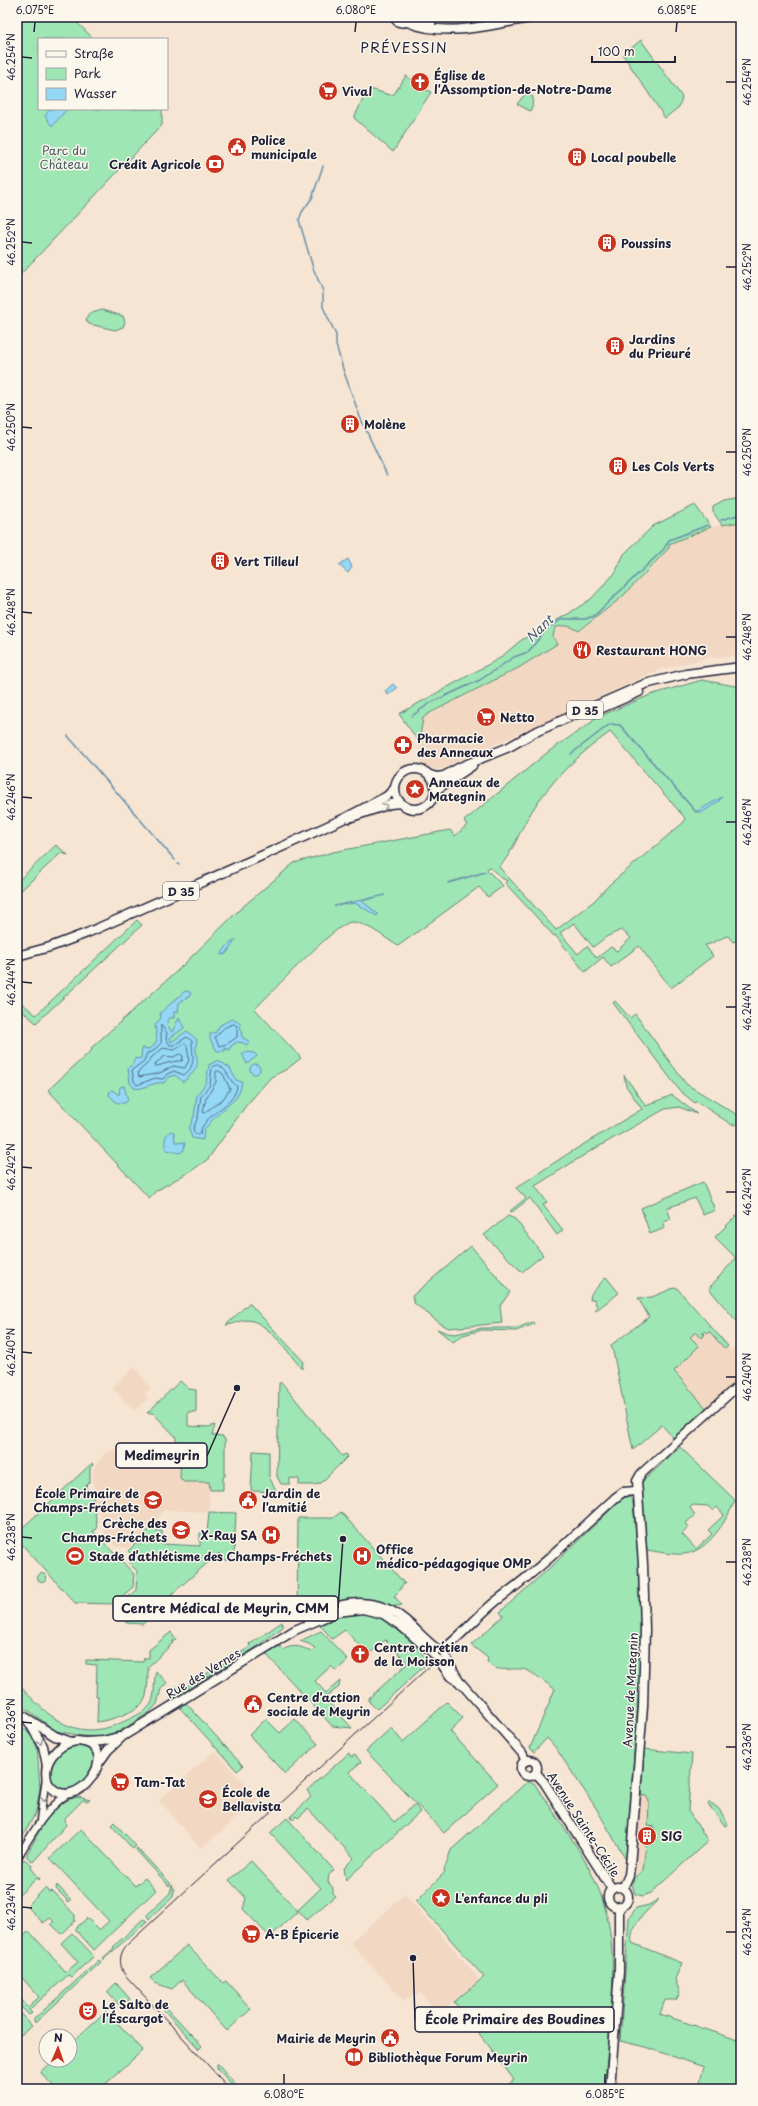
<svg xmlns="http://www.w3.org/2000/svg" width="758" height="2106" font-family="'Playpen Sans',sans-serif">
	<style>
		.built { fill: #f2d8c2 }
		.green { fill: #9ee6b4; stroke: #608478; fill-rule: evenodd }
		.water { fill: #94d8f6; stroke: #668fab }
		.lines { fill: none; stroke-linecap: round; stroke-linejoin: round }
		.shore { stroke: #506b86; stroke-width: 1 }
		.stream { stroke: #668fab; stroke-width: 1.5 }
		.minor-casing { stroke: #22223b; stroke-width: 9 }
		.major-casing { stroke: #22223b; stroke-width: 11 }
		.minor { stroke: #fbf7ec; stroke-width: 6 }
		.major { stroke: #fbf7ec; stroke-width: 8 }
		.tram { stroke: #22223b; stroke-width: 1 }
		.oneway { stroke: #99979c }
		.ticks { fill: none; stroke: #22223b; stroke-width: 1.5 }
		.labels { text-anchor: middle; dominant-baseline: central; stroke-width: 3; stroke-linejoin: round; paint-order: stroke }
		.shield { fill: #fbf7ec; stroke: #636270; stroke-width: 1 }
		.shield-label { font-size: 11px; font-weight: bold; fill: #22223b }
		.poi-label { font-size: 12px; font-weight: bold; fill: #22223b; stroke: #fbf7ec; text-anchor: start }
		.park-label { font-size: 12px; fill: #475d5f; stroke: #fbf7ec }
		.street-label { font-size: 12px; fill: #22223b; stroke: #fbf7ec }
		.water-label { font-size: 13px; font-style: italic; fill: #445973; stroke: #fbf7ec }
		.quarter-label { font-size: 14px; letter-spacing: 1px; fill: #22223b; stroke: #fbf7ec }
		.leader { fill: none; stroke: #22223b; stroke-width: 1.5 }
		.callout-dot { fill: #22223b; stroke: #fbf7ec; stroke-width: 1.5 }
		.callout { fill: #fbf7ec; stroke: #22223b; stroke-width: 1.5 }
		.callout-label { font-size: 13px; text-anchor: middle; font-weight: bold; fill: #22223b }
		.neatline { fill: none; stroke: #22223b; stroke-width: 1.5 }
		.ticks-label { font-size: 10px; text-anchor: middle; fill: #22223b }
	</style>
	<rect width="100%" height="100%" fill="#f6e5d3"/>
	<filter id="ink" filterUnits="userSpaceOnUse"><feTurbulence type="fractalNoise" baseFrequency=".025" numOctaves="2"/><feDisplacementMap in="SourceGraphic" scale="8" xChannelSelector="R" yChannelSelector="G"/><feConvolveMatrix kernelMatrix="1 2 1 2 8 2 1 2 1" color-interpolation-filters="sRGB"/></filter>
	<g filter="url(#ink)">
		<!-- built -->
		<g class="built">
			<polygon points="741,522 741,656 710,657 659,670 438,770 422,765 419,742 423,718 520,667 557,644 553,637 555,628 561,625 571,626 580,631 622,597 669,548 669,544 711,527"/>
			<polygon points="709,1331 725,1349 728,1346 731,1350 741,1342 741,1379 713,1404 706,1408 673,1370 699,1346 690,1337 696,1332 701,1338"/>
			<polygon points="134,1367 151,1388 145,1393 148,1398 134,1411 112,1388"/>
			<polygon points="140,1446 181,1447 180,1478 184,1482 209,1482 209,1512 164,1510 153,1526 141,1538 136,1538 128,1548 116,1547 104,1533 98,1512 93,1481 93,1469 105,1453 114,1449 139,1449"/>
			<polygon points="215,1751 258,1799 201,1849 159,1800"/>
			<polygon points="641,1795 646,1796 649,1801 648,1826 654,1827 652,1845 646,1844 643,1870 635,1875"/>
			<polygon points="405,1894 478,1977 478,1981 438,2014 421,1993 403,2000 350,1943"/>
		</g>
		<!-- green -->
		<g class="green">
			<polygon points="17,17 71,17 94,39 39,39 39,109 162,109 162,125 17,278"/>
			<polygon points="641,40 682,97 679,107 665,118 623,55"/>
			<polygon points="406,76 414,81 413,83 431,92 393,152 354,118 366,93 370,89 390,95 394,94"/>
			<polygon points="526,93 533,97 532,107 530,111 517,104"/>
			<polygon points="102,310 123,316 125,322 123,327 115,330 89,324 86,320 89,314"/>
			<polygon points="741,498 741,522 722,525 713,512 713,507 724,501"/>
			<path d="M695 505 711 527 669 544V548L622 597 579 631C571 626 564 624 555 628L553 637 557 644 520 667 428 714 423 718 419 742 399 714 500 658 520 641 568 614 591 599 615 573 624 554 653 526Z"/>
			<path d="M702 680 741 687V939L733 942 728 936C719 938 714 944 705 945L713 956 671 988 639 946 611 967 603 957 585 972 555 935 554 936 505 883 507 881 504 879H503L489 867 487 870 503 886 488 897 479 887 398 946C385 938 366 922 351 922 336 923 269 995 255 1009L301 1058 287 1069 271 1077 245 1107 208 1159 194 1169 156 1191 149 1198 48 1090 92 1050 91 1048 177 971 239 910 294 863 333 852 450 830 455 836 467 825 464 821 548 752 592 722 593 719 650 695ZM610 732 685 818 684 822 609 885 594 901 556 930 499 867C514 852 519 831 530 814 551 780 578 755 610 732ZM574 923 593 947 606 937 621 930 631 938 617 951 611 947 597 958 587 946 578 954 560 933Z"/>
			<polygon points="56,845 68,855 61,853 17,894 17,882"/>
			<polygon points="137,920 142,925 36,1023 17,1006 17,999 36,1015"/>
			<polygon points="615,1001 630,1018 635,1014 686,1084 741,1117 741,1123 732,1125 696,1101 695,1103 680,1091 613,1003"/>
			<polygon points="624,1075 646,1106 672,1095 697,1114 679,1107 665,1109 589,1152 535,1186 547,1202 543,1205 563,1230 557,1235 530,1198 512,1212 510,1211 526,1198 516,1188 566,1155 642,1109 626,1086"/>
			<polygon points="703,1182 715,1210 703,1215 695,1198 667,1208 671,1219 664,1222 665,1228 650,1234 641,1208"/>
			<polygon points="741,1211 741,1326 710,1290 710,1287 736,1258 715,1237"/>
			<polygon points="508,1216 515,1219 543,1255 522,1272 484,1235"/>
			<polygon points="471,1246 510,1292 500,1306 502,1323 449,1328 441,1324 414,1303 412,1296"/>
			<polygon points="606,1277 619,1293 595,1311 597,1307 594,1299 590,1300 591,1294"/>
			<polygon points="676,1287 728,1346 725,1349 709,1331 707,1333 704,1331 702,1332 705,1335 701,1338 696,1332 690,1337 699,1346 674,1371 706,1408 673,1438 662,1425 633,1450 614,1356 611,1345 649,1317 638,1298 652,1297"/>
			<path d="M249 1303 303 1361 302 1369C289 1354 268 1321 247 1320 239 1320 233 1325 226 1325Z"/>
			<polygon points="533,1322 534,1324 516,1331 482,1330 463,1335 453,1342 437,1329 447,1333 455,1334 482,1328 517,1328"/>
			<polygon points="180,1381 189,1389 196,1390 196,1412 188,1412 188,1426 209,1427 215,1425 212,1435 223,1436 223,1438 225,1439 225,1476 223,1477 223,1490 210,1490 209,1482 184,1482 180,1478 181,1448 176,1447 176,1437 153,1413 147,1413"/>
			<polygon points="279,1383 282,1383 342,1456 346,1454 348,1456 321,1483 315,1485 299,1485 299,1479 290,1478 290,1484 281,1484 277,1477"/>
			<path d="M680 1447 735 1500C727 1520 708 1552 684 1554 672 1555 659 1552 647 1550L641 1498 642 1482ZM693 1505 708 1506 713 1511 717 1507 724 1515 708 1530 712 1534 696 1549 682 1534 689 1527 686 1523 695 1515 690 1508Z"/>
			<polygon points="253,1451 269,1452 269,1477 277,1492 251,1491"/>
			<polygon points="92,1463 93,1465 90,1468 90,1482 85,1487 93,1494 97,1529 93,1531 134,1574 133,1587 113,1604 75,1603 17,1539 17,1533"/>
			<path d="M626 1497 631 1498 633 1503 641 1591V1661L626 1860 596 1808 555 1747 547 1738 534 1752 530 1748 555 1689C547 1684 534 1673 526 1670 513 1666 497 1675 487 1662L488 1658 471 1645 503 1616 500 1612 556 1562 623 1498Z"/>
			<polygon points="209,1512 236,1513 234,1554 226,1561 219,1553 166,1599 167,1601 143,1624 126,1623 126,1607 120,1606 121,1599 126,1599 136,1590 137,1571 129,1563 130,1553 128,1551 135,1544 141,1544 141,1538 153,1526 157,1531 162,1531 162,1544 200,1546 200,1533 207,1533"/>
			<path d="M341 1512 405 1584 401 1586V1589L394 1596 402 1605C391 1609 384 1602 372 1601 344 1597 328 1605 303 1618L297 1613 298 1518H333Z"/>
			<circle cx="42" cy="1578" r="4.5"/>
			<path d="M361 1613C392 1616 410 1640 429 1662L377 1709 369 1702V1698L408 1663 385 1640 368 1655 345 1630 332 1639 320 1625 346 1614Z"/>
			<polygon points="282,1622 283,1627 255,1648 183,1692 180,1692 175,1688 182,1683 182,1689 250,1647 249,1643 250,1644"/>
			<path d="M321 1631 348 1660 336 1671 331 1666 315 1681 326 1693 340 1681 339 1687 325 1698 352 1728 332 1726 266 1654 280 1646 283 1650C291 1644 303 1646 311 1652L315 1648 309 1644 300 1641Z"/>
			<path d="M171 1632 176 1639 172 1642 173 1643 148 1667C148 1676 148 1687 146 1696 143 1711 111 1720 97 1722L98 1696H96L97 1665 86 1664V1660L143 1662 144 1658H149V1650Z"/>
			<path d="M156 1671 167 1683 161 1689 157 1704 150 1712 117 1733 104 1737 83 1736 56 1731 17 1702V1683C49 1717 75 1745 125 1721 133 1717 146 1712 151 1704 156 1694 153 1681 156 1671Z"/>
			<polygon points="173,1689 182,1694 175,1699 171,1699 169,1693"/>
			<polygon points="447,1702 463,1718 450,1731 498,1784 444,1833 366,1751 391,1728 403,1742"/>
			<polygon points="186,1703 243,1766 237,1771 180,1708"/>
			<polygon points="266,1719 280,1733 295,1719 318,1744 285,1774 249,1735"/>
			<polygon points="17,1722 28,1732 37,1746 40,1788 36,1812 17,1847"/>
			<path d="M80 1746C114 1754 80 1799 58 1787 35 1775 61 1745 80 1746Z"/>
			<polygon points="644,1749 692,1754 688,1811 708,1841 651,1893 643,1896 635,1894 632,1884 634,1878 643,1870 646,1844 652,1845 654,1827 648,1826 649,1801 646,1796 641,1795"/>
			<polygon points="349,1753 351,1757 355,1755 361,1762 349,1772 394,1822 415,1804 420,1812 346,1880 344,1868 354,1858 308,1809 298,1818 296,1816 293,1820 290,1817 311,1797 307,1790"/>
			<path d="M527 1782 534 1783C556 1817 584 1852 599 1890 623 1949 609 2027 604 2089H503L514 2080 492 2050 454 2002 484 1977 416 1901 445 1872 444 1870 451 1850Z"/>
			<path d="M78 1797 90 1800 87 1802 83 1800 65 1818 66 1825 33 1862 27 1857V1854C39 1833 51 1801 78 1797Z"/>
			<polygon points="710,1802 719,1809 728,1824 725,1826 708,1804"/>
			<polygon points="287,1818 334,1870 329,1875 328,1882 333,1888 333,1894 335,1896 307,1920 298,1910 321,1888 270,1833"/>
			<polygon points="114,1822 136,1846 133,1849 111,1825"/>
			<polygon points="81,1829 135,1886 145,1878 156,1890 94,1950 76,1930 76,1928 87,1918 99,1930 109,1921 50,1858"/>
			<polygon points="137,1848 171,1884 169,1886 136,1850"/>
			<polygon points="24,1859 32,1865 31,1868 40,1879 39,1880 37,1878 17,1897 17,1870"/>
			<polygon points="251,1861 298,1911 270,1937 243,1909 246,1898 229,1880"/>
			<polygon points="57,1885 71,1900 69,1902 56,1889"/>
			<polygon points="172,1885 174,1890 173,1897 149,1919 147,1915 170,1893"/>
			<polygon points="45,1888 49,1892 52,1891 75,1915 75,1921 62,1934 51,1924 54,1922 50,1918 43,1923 27,1906"/>
			<path d="M659 1899C647 1911 629 1925 632 1943L682 1963 675 1979 680 1993 676 2000H665L660 2014 741 2041V2089H698L704 2067 645 2047 620 2041 629 1918 636 1908 649 1905Z"/>
			<polygon points="143,1919 147,1921 103,1960 102,1959 114,1948 113,1947"/>
			<polygon points="29,1931 66,1972 78,1962 61,1943 72,1933 94,1956 71,1977 68,1975 29,2010 32,2013 29,2015 17,2003 17,1995 28,2007 39,1997 17,1972 17,1942"/>
			<polygon points="187,1945 223,1983 226,1981 251,2009 227,2031 182,1980 172,1989 155,1983 150,1978"/>
			<polygon points="99,1960 101,1962 36,2022 34,2022 34,2019"/>
			<polygon points="116,1983 130,1999 121,2007 107,1992"/>
			<polygon points="165,2006 202,2046 199,2049 163,2009"/>
			<polygon points="17,2010 32,2026 17,2038"/>
			<polygon points="106,2011 143,2050 100,2089 56,2089 40,2072 53,2060 70,2060 70,2044"/>
			<polygon points="217,2064 218,2064 240,2089 236,2089 217,2068"/>
		</g>
		<!-- water -->
		<g class="water">
			<polygon points="50,109 67,109 53,125 51,125 45,116"/>
			<polygon points="348,559 352,567 348,573 339,565"/>
			<polygon points="393,684 397,688 388,695 385,691"/>
			<polygon points="722,797 719,801 700,814 698,811"/>
			<polygon points="385,895 362,901 378,914 377,916 355,903 334,906"/>
			<polygon points="236,939 226,954 221,955 227,946"/>
			<path d="M185 991 190 992 191 995 179 1003 178 1012H174V1018H169L167 1025 172 1032 179 1018 184 1028 170 1038 171 1042 187 1031 197 1040C192 1063 208 1061 183 1082L175 1075 169 1077 164 1083C152 1081 143 1091 134 1088L130 1083 128 1068 133 1064 134 1059 141 1058 142 1048 150 1049C160 1041 156 1037 155 1025L161 1018 160 1013Z"/>
			<polygon points="232,1019 240,1023 242,1037 250,1042 246,1045 244,1043 237,1042 231,1046 229,1050 225,1048 225,1051 217,1051 210,1039 210,1034 216,1032 220,1025"/>
			<polygon points="245,1052 254,1053 257,1056 247,1064 242,1054"/>
			<polygon points="218,1060 230,1068 236,1080 242,1082 240,1091 236,1098 212,1120 204,1130 203,1140 192,1138 189,1129 194,1116 197,1095 206,1083 209,1065"/>
			<circle cx="255" cy="1069" r="5"/>
			<polygon points="124,1086 128,1100 125,1103 117,1103 109,1095 110,1091 112,1090 119,1095 120,1087"/>
			<path d="M171 1131 174 1132 175 1142 185 1143 184 1150 180 1153 166 1150C164 1142 164 1135 171 1131Z"/>
		</g>
		<g class="lines">
			<!-- shore -->
			<g class="shore">
				<polygon points="234,1024 237,1026 237,1037 227,1044 219,1046 215,1037 224,1028"/>
				<path d="M161 1025 167 1033 166 1039 170 1045H174L187 1037 192 1041C192 1055 197 1065 184 1075L174 1071 167 1074 163 1079 155 1078 137 1085 134 1081 132 1070 144 1061 147 1053 152 1052 161 1043Z"/>
				<polygon points="185,1044 187,1045 189,1060 185,1068 173,1066 160,1073 139,1077 138,1072 147,1064 151,1058 163,1048 174,1050"/>
				<path d="M180 1054 183 1056 182 1061C172 1060 158 1067 155 1066L156 1063 165 1056 173 1057Z"/>
				<path d="M219 1065C229 1072 229 1081 237 1086 235 1107 203 1113 200 1134H195L193 1129 198 1117 201 1096 210 1085 212 1067Z"/>
				<polygon points="219,1071 223,1074 230,1089 223,1099 204,1113 203,1111 206,1098 216,1082 216,1072"/>
			</g>
			<!-- stream -->
			<g class="stream">
				<polyline points="323,166 312,198 302,212 299,220 313,268 323,291 323,307 336,335 336,345 344,372 360,417 387,475"/>
				<polyline points="721,520 741,514"/>
				<polyline points="412,716 430,703 480,680 514,657 528,652 546,630 562,619 585,619 594,616 664,549 669,540 708,525"/>
				<polyline points="68,736 175,860"/>
				<polyline points="571,754 610,724 620,725 696,812 698,811"/>
				<polyline points="178,864 179,865"/>
				<polyline points="448,883 485,872"/>
			</g>
			<defs>
				<g id="minor">
					<polyline points="40,1820 46,1778"/>
					<path d="M17 1859C32 1834 44 1810 69 1793"/>
				</g>
				<g id="major">
					<path d="M394 17C398 24 406 25 410 17"/>
					<polyline points="415,17 431,24"/>
					<path d="M407 22C448 39 495 23 537 17"/>
					<polyline points="602,708 639,692"/>
					<circle cx="415" cy="789" r="20"/>
					<polyline points="430,775 437,777 444,776 460,767 509,747 533,733 645,684 686,674 741,667"/>
					<polyline points="436,790 472,766"/>
					<polyline points="349,818 390,804 401,803"/>
					<polyline points="17,956 50,947 87,933 286,845 343,819 387,796 395,788"/>
					<path d="M318 1614C347 1599 379 1598 405 1620 416 1629 425 1640 437 1649"/>
					<path d="M443 1650C463 1634 480 1613 500 1598 541 1568 578 1532 615 1498L623 1492 636 1491"/>
					<polyline points="445,1655 460,1683"/>
					<polyline points="438,1659 450,1676 461,1683 522,1753 526,1761"/>
					<polyline points="17,1712 55,1736 71,1742"/>
					<polyline points="28,1721 43,1746 47,1766"/>
					<path d="M76 1741C130 1743 73 1822 48 1783 41 1764 56 1744 76 1741Z"/>
					<polyline points="84,1742 103,1741 118,1737"/>
					<circle cx="529" cy="1768" r="8"/>
					<polyline points="98,1764 108,1750 123,1736 295,1630 337,1612 363,1609 383,1614 401,1626 434,1654"/>
					<polyline points="536,1773 544,1782 612,1889"/>
					<circle cx="618" cy="1897" r="10"/>
					<polyline points="623,1888 629,1875 630,1866 643,1707 645,1629 643,1564 637,1481 641,1474 741,1383"/>
					<polyline points="610,2089 619,1972 619,1906"/>
				</g>
			</defs>
			<!-- minor casing -->
			<use href="#minor" class="minor-casing"/>
			<!-- major casing -->
			<use href="#major" class="major-casing"/>
			<!-- minor -->
			<use href="#minor" class="minor"/>
			<!-- major -->
			<use href="#major" class="major"/>
			<!-- tram -->
			<path class="tram" d="M230 2089 125 1975C118 1964 119 1952 129 1943L432 1664"/>
		</g>
		<!-- one-way arrows -->
		<defs><path id="oneway-chevron" d="M-2-3.5L2.5 0L-2 3.5" fill="none" stroke-width="1.6" stroke-linecap="round" stroke-linejoin="round"/></defs>
		<g class="oneway">
			<use href="#oneway-chevron" transform="translate(385 806) rotate(-23)"/>
			<use href="#oneway-chevron" transform="translate(40 1742) rotate(66)"/>
			<use href="#oneway-chevron" transform="translate(44 1799) rotate(98)"/>
		</g>
	</g>
	<!-- ticks -->
	<path class="ticks" d="M34 32 35 22M355 32 356 22M676 32 677 22M22 57 32 58M726 82H736M22 242 32 243M726 267H736M22 427 32 428M726 452H736M22 612 32 613M726 637H736M22 797 32 798M726 822H736M22 982 32 983M726 1007H736M22 1167 32 1168M726 1192H736M22 1352 32 1353M726 1377H736M22 1537 32 1538M726 1562H736M22 1722 32 1723M726 1747H736M22 1907 32 1908M726 1932H736M284 2084V2074M605 2084V2074"/>
	<!-- icons -->
	<defs>
		<symbol id="church-disc" viewBox="-11 -11 22 22"><circle r="9.5" fill="#c8321e" stroke="#fbf7ec"/><path d="M-1.2-6h2.4v3.5h3.3v2.4h-3.3V6h-2.4V-.1h-3.3v-2.4h3.3Z" fill="#fff"/></symbol>
		<symbol id="supermarket-disc" viewBox="-11 -11 22 22"><circle r="9.5" fill="#c8321e" stroke="#fbf7ec"/><path d="M-6-5.5h2.5l.6 2H6L4.5 2H-2.5L-4.4-4H-6ZM-1.5 3.2a1.3 1.3 0 1 0 .1 0ZM3 3.2a1.3 1.3 0 1 0 .1 0Z" fill="#fff"/></symbol>
		<symbol id="civic-disc" viewBox="-11 -11 22 22"><circle r="9.5" fill="#c8321e" stroke="#fbf7ec"/><path d="M-.6-6.5H3V-4.5H.6V-3L4-1V1h2V6H-6V1h2V-1L-.6-3ZM-1.2 2.5V6h2.4V2.5Z" fill="#fff"/></symbol>
		<symbol id="building-disc" viewBox="-11 -11 22 22"><circle r="9.5" fill="#c8321e" stroke="#fbf7ec"/><path d="M-4-6H4V6H1V3H-1V6H-4ZM-2.5-4.3h1.7v1.8h-1.7ZM.8-4.3h1.7v1.8H.8ZM-2.5-1h1.7V.8h-1.7ZM.8-1h1.7V.8H.8Z" fill="#fff"/></symbol>
		<symbol id="bank-disc" viewBox="-11 -11 22 22"><circle r="9.5" fill="#c8321e" stroke="#fbf7ec"/><path d="M-6-4H6V4H-6ZM0-2.3a2.3 2.3 0 1 0 0 4.6a2.3 2.3 0 1 0 0-4.6Z" fill="#fff"/></symbol>
		<symbol id="restaurant-disc" viewBox="-11 -11 22 22"><circle r="9.5" fill="#c8321e" stroke="#fbf7ec"/><path d="M-5-6h1v4h1v-4h1v4h1v-4h1v5L-1.5 .5V6h-2V.5L-5-1ZM5-6V6H3V1.5H1.5Q1.5-4 5-6Z" fill="#fff"/></symbol>
		<symbol id="pharmacy-disc" viewBox="-11 -11 22 22"><circle r="9.5" fill="#c8321e" stroke="#fbf7ec"/><path d="M-2-6h4v4h4v4h-4v4h-4v-4h-4v-4h4Z" fill="#fff"/></symbol>
		<symbol id="sight-disc" viewBox="-11 -11 22 22"><circle r="9.5" fill="#c8321e" stroke="#fbf7ec"/><path d="M0-6L1.8-2.2L6-1.7L2.9 1.2L3.7 5.4L0 3.3L-3.7 5.4L-2.9 1.2L-6-1.7L-1.8-2.2Z" fill="#fff"/></symbol>
		<symbol id="school-disc" viewBox="-11 -11 22 22"><circle r="9.5" fill="#c8321e" stroke="#fbf7ec"/><path d="M0-5L7-2L0 1L-7-2ZM-4 1L0 2.5L4 1V4Q0 6-4 4Z" fill="#fff"/></symbol>
		<symbol id="hospital-disc" viewBox="-11 -11 22 22"><circle r="9.5" fill="#c8321e" stroke="#fbf7ec"/><path d="M-5-5h3v3.5h4V-5h3V5h-3V1.5h-4V5h-3Z" fill="#fff"/></symbol>
		<symbol id="stadium-disc" viewBox="-11 -11 22 22"><circle r="9.5" fill="#c8321e" stroke="#fbf7ec"/><path d="M0-5a6.5 5 0 1 0 0 10a6.5 5 0 1 0 0-10ZM-3.5-1.8h7v3.6h-7Z" fill="#fff"/></symbol>
		<symbol id="theatre-disc" viewBox="-11 -11 22 22"><circle r="9.5" fill="#c8321e" stroke="#fbf7ec"/><path d="M-5-5.5Q0-4 5-5.5V0Q5 5 0 6Q-5 5-5 0ZM-3.3-2.5H-1v1.5H-3.3ZM1-2.5H3.3v1.5H1ZM-2.8 1Q0 5.5 2.8 1Z" fill="#fff"/></symbol>
		<symbol id="library-disc" viewBox="-11 -11 22 22"><circle r="9.5" fill="#c8321e" stroke="#fbf7ec"/><path d="M-6-4Q-3-5.5-.7-3.5V5Q-3 3-6 4ZM6-4Q3-5.5 .7-3.5V5Q3 3 6 4Z" fill="#fff"/></symbol>
	</defs>
	<g fill-rule="evenodd">
		<use href="#church-disc" x="409" y="71" width="22" height="22"/>
		<use href="#supermarket-disc" x="317" y="80" width="22" height="22"/>
		<use href="#civic-disc" x="226" y="136" width="22" height="22"/>
		<use href="#building-disc" x="566" y="146" width="22" height="22"/>
		<use href="#bank-disc" x="204" y="153" width="22" height="22"/>
		<use href="#building-disc" x="596" y="232" width="22" height="22"/>
		<use href="#building-disc" x="604" y="335" width="22" height="22"/>
		<use href="#building-disc" x="339" y="413" width="22" height="22"/>
		<use href="#building-disc" x="607" y="455" width="22" height="22"/>
		<use href="#building-disc" x="209" y="550" width="22" height="22"/>
		<use href="#restaurant-disc" x="571" y="639" width="22" height="22"/>
		<use href="#supermarket-disc" x="475" y="706" width="22" height="22"/>
		<use href="#pharmacy-disc" x="392" y="734" width="22" height="22"/>
		<use href="#sight-disc" x="404" y="778" width="22" height="22"/>
		<use href="#school-disc" x="142" y="1489" width="22" height="22"/>
		<use href="#civic-disc" x="237" y="1489" width="22" height="22"/>
		<use href="#school-disc" x="170" y="1519" width="22" height="22"/>
		<use href="#hospital-disc" x="260" y="1524" width="22" height="22"/>
		<use href="#stadium-disc" x="64" y="1545" width="22" height="22"/>
		<use href="#hospital-disc" x="351" y="1545" width="22" height="22"/>
		<use href="#church-disc" x="349" y="1643" width="22" height="22"/>
		<use href="#civic-disc" x="242" y="1693" width="22" height="22"/>
		<use href="#supermarket-disc" x="109" y="1771" width="22" height="22"/>
		<use href="#school-disc" x="197" y="1788" width="22" height="22"/>
		<use href="#building-disc" x="636" y="1825" width="22" height="22"/>
		<use href="#sight-disc" x="430" y="1887" width="22" height="22"/>
		<use href="#supermarket-disc" x="240" y="1923" width="22" height="22"/>
		<use href="#theatre-disc" x="77" y="2000" width="22" height="22"/>
		<use href="#civic-disc" x="379" y="2027" width="22" height="22"/>
		<use href="#library-disc" x="343" y="2046" width="22" height="22"/>
	</g>
	<g class="labels">
		<!-- shield labels -->
		<g class="shield">
			<rect x="567" y="701" width="36" height="18" rx="3"/>
			<rect x="163" y="882" width="36" height="18" rx="3"/>
		</g>
		<g class="shield-label">
			<text x="585" y="710">D 35</text>
			<text x="181" y="891">D 35</text>
		</g>
		<!-- poi labels -->
		<g class="poi-label">
			<text x="434" y="75">Église de<tspan x="434" dy="14">l'Assomption-de-Notre-Dame</tspan></text>
			<text x="342" y="91">Vival</text>
			<text x="251" y="140">Police<tspan x="251" dy="14">municipale</tspan></text>
			<text x="591" y="157">Local poubelle</text>
			<text x="201" y="164" text-anchor="end">Crédit Agricole</text>
			<text x="621" y="243">Poussins</text>
			<text x="629" y="339">Jardins<tspan x="629" dy="14">du Prieuré</tspan></text>
			<text x="364" y="424">Molène</text>
			<text x="632" y="466">Les Cols Verts</text>
			<text x="234" y="561">Vert Tilleul</text>
			<text x="596" y="650">Restaurant HONG</text>
			<text x="500" y="717">Netto</text>
			<text x="417" y="738">Pharmacie<tspan x="417" dy="14">des Anneaux</tspan></text>
			<text x="429" y="782">Anneaux de<tspan x="429" dy="14">Mategnin</tspan></text>
			<text x="139" y="1493" text-anchor="end">École Primaire de<tspan x="139" dy="14">Champs-Fréchets</tspan></text>
			<text x="262" y="1493">Jardin de<tspan x="262" dy="14">l'amitié</tspan></text>
			<text x="167" y="1523" text-anchor="end">Crèche des<tspan x="167" dy="14">Champs-Fréchets</tspan></text>
			<text x="257" y="1535" text-anchor="end">X-Ray SA</text>
			<text x="376" y="1549">Office<tspan x="376" dy="14">médico-pédagogique OMP</tspan></text>
			<text x="89" y="1556">Stade d’athlétisme des Champs-Fréchets</text>
			<text x="374" y="1647">Centre chrétien<tspan x="374" dy="14">de la Moisson</tspan></text>
			<text x="267" y="1697">Centre d'action<tspan x="267" dy="14">sociale de Meyrin</tspan></text>
			<text x="134" y="1782">Tam-Tat</text>
			<text x="222" y="1792">École de<tspan x="222" dy="14">Bellavista</tspan></text>
			<text x="661" y="1836">SIG</text>
			<text x="455" y="1898">L'enfance du pli</text>
			<text x="265" y="1934">A-B Épicerie</text>
			<text x="102" y="2004">Le Salto de<tspan x="102" dy="14">l'Éscargot</tspan></text>
			<text x="376" y="2038" text-anchor="end">Mairie de Meyrin</text>
			<text x="368" y="2057">Bibliothèque Forum Meyrin</text>
		</g>
		<!-- park labels -->
		<g class="park-label">
			<text x="64" y="150">Parc du<tspan x="64" dy="14">Château</tspan></text>
		</g>
		<!-- street labels -->
		<g class="street-label">
			<text transform="translate(203 1673) rotate(-31)">Rue des Vernes</text>
			<text transform="translate(630 1690) rotate(-87)">Avenue de Mategnin</text>
			<text transform="translate(584 1824) rotate(57)">Avenue Sainte-Cécile</text>
		</g>
		<!-- water labels -->
		<g class="water-label">
			<text transform="translate(539 628) rotate(-44)">Nant</text>
		</g>
		<!-- quarter labels -->
		<g class="quarter-label">
			<text x="404" y="47">PRÉVESSIN</text>
		</g>
	</g>
	<!-- callouts -->
	<path class="leader" d="M237 1388L207 1456M343 1539L338 1608M413 1958L415 2020"/>
	<g class="callout-dot">
		<circle cx="237" cy="1388" r="4"/>
		<circle cx="343" cy="1539" r="4"/>
		<circle cx="413" cy="1958" r="4"/>
	</g>
	<g class="callout">
		<rect x="116" y="1443" width="91" height="25" rx="4"/>
		<rect x="113" y="1596" width="225" height="25" rx="4"/>
		<rect x="415" y="2007" width="199" height="25" rx="4"/>
	</g>
	<g class="callout-label">
		<text x="162" y="1460">Medimeyrin</text>
		<text x="225" y="1613">Centre Médical de Meyrin, CMM</text>
		<text x="515" y="2024">École Primaire des Boudines</text>
	</g>
	<!-- margin -->
	<rect width="758" height="2106" fill="none" stroke="#fbf7ec" stroke-width="44"/>
	<!-- legend -->
	<rect x="38" y="38" width="130" height="72" fill="#fbf7ec" stroke="#a4a2a5"/>
	<rect x="46" y="51" width="20" height="6" fill="#fbf7ec" stroke="#a4a2a5"/>
	<text x="74" y="58" font-size="12" fill="#22223b">Straße</text>
	<rect x="46" y="68" width="20" height="12" fill="#9ee6b4" stroke="#a4a2a5"/>
	<text x="74" y="78" font-size="12" fill="#22223b">Park</text>
	<rect x="46" y="88" width="20" height="12" fill="#94d8f6" stroke="#a4a2a5"/>
	<text x="74" y="98" font-size="12" fill="#22223b">Wasser</text>
	<!-- north arrow -->
	<g transform="translate(58 2048) rotate(2)"><circle r="19" fill="#fbf7ec" stroke="#a4a2a5"/>
	<path d="M0-3L7 15L0 10L-7 15Z" fill="#c8321e"/>
	<text y="-6" font-size="11" font-weight="bold" text-anchor="middle" fill="#22223b">N</text>
	</g>
	<!-- scale -->
	<path d="M592 56v6h83v-6" fill="none" stroke="#22223b" stroke-width="2"/>
	<text x="598" y="56" font-size="12" fill="#22223b" stroke="#fbf7ec" stroke-width="3" paint-order="stroke">100 m</text>
	<rect x="22" y="22" width="714" height="2062" class="neatline"/>
	<g class="ticks-label">
		<text x="35" y="14">6.075°E</text>
		<text x="356" y="14">6.080°E</text>
		<text x="677" y="14">6.085°E</text>
		<text transform="translate(11 57) rotate(-90)" y="4">46.254°N</text>
		<text transform="translate(747 82) rotate(-90)" y="4">46.254°N</text>
		<text transform="translate(11 242) rotate(-90)" y="4">46.252°N</text>
		<text transform="translate(747 267) rotate(-90)" y="4">46.252°N</text>
		<text transform="translate(11 427) rotate(-90)" y="4">46.250°N</text>
		<text transform="translate(747 452) rotate(-90)" y="4">46.250°N</text>
		<text transform="translate(11 612) rotate(-90)" y="4">46.248°N</text>
		<text transform="translate(747 637) rotate(-90)" y="4">46.248°N</text>
		<text transform="translate(11 797) rotate(-90)" y="4">46.246°N</text>
		<text transform="translate(747 822) rotate(-90)" y="4">46.246°N</text>
		<text transform="translate(11 982) rotate(-90)" y="4">46.244°N</text>
		<text transform="translate(747 1007) rotate(-90)" y="4">46.244°N</text>
		<text transform="translate(11 1167) rotate(-90)" y="4">46.242°N</text>
		<text transform="translate(747 1192) rotate(-90)" y="4">46.242°N</text>
		<text transform="translate(11 1352) rotate(-90)" y="4">46.240°N</text>
		<text transform="translate(747 1377) rotate(-90)" y="4">46.240°N</text>
		<text transform="translate(11 1537) rotate(-90)" y="4">46.238°N</text>
		<text transform="translate(747 1562) rotate(-90)" y="4">46.238°N</text>
		<text transform="translate(11 1722) rotate(-90)" y="4">46.236°N</text>
		<text transform="translate(747 1747) rotate(-90)" y="4">46.236°N</text>
		<text transform="translate(11 1907) rotate(-90)" y="4">46.234°N</text>
		<text transform="translate(747 1932) rotate(-90)" y="4">46.234°N</text>
		<text x="284" y="2098">6.080°E</text>
		<text x="605" y="2098">6.085°E</text>
	</g>
</svg>
